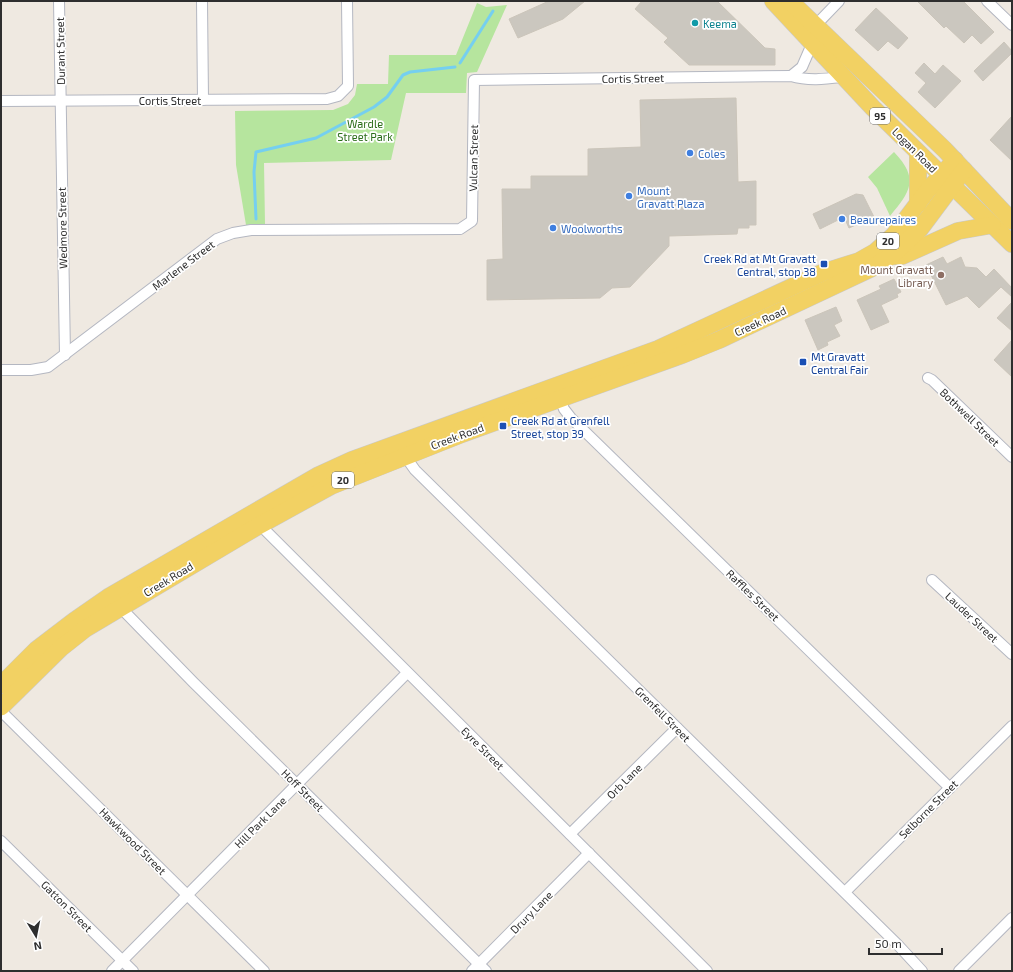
<svg xmlns="http://www.w3.org/2000/svg" width="1013" height="972" font-family="'Exo 2',sans-serif">
	<style>
		.green { fill: #b6e59e }
		.lines { fill: none; stroke-linecap: round; stroke-linejoin: round }
		.stream { stroke: #75cff0; stroke-width: 3 }
		.building { fill: #cbc7bf; stroke: #cbc5ba }
		.minor-casing { stroke: #b4b7c1; stroke-width: 12 }
		.primary-casing { stroke: #c9c9c9; stroke-width: 18 }
		.minor { stroke: #fff; stroke-width: 10 }
		.primary { stroke: #f2d163; stroke-width: 17 }
		.culture-dot { fill: #0f9aa8; stroke: #fff; stroke-width: 1.5 }
		.shop-dot { fill: #3f7fe0; stroke: #fff; stroke-width: 1.5 }
		.transit-dot { fill: #1a4fb4; stroke: #fff; stroke-width: 1.5 }
		.education-dot { fill: #8d6e63; stroke: #fff; stroke-width: 1.5 }
		.labels { text-anchor: middle; dominant-baseline: central; stroke-width: 3.5; stroke-linejoin: round; paint-order: stroke }
		.shield { fill: #fff; stroke: #6d6d6d; stroke-width: 1 }
		.shield-label { font-size: 10px; font-weight: bold; fill: #2e2e2e }
		.culture-label { font-size: 11px; fill: #0d838f; stroke: #fff; text-anchor: start }
		.street-label { font-size: 11px; fill: #2e2e2e; stroke: #fff }
		.park-label { font-size: 11px; fill: #2c6e1b; stroke: #fff }
		.shop-label { font-size: 11px; fill: #366cbe; stroke: #fff; text-anchor: start }
		.transit-label { font-size: 11px; fill: #164399; stroke: #fff; text-anchor: start }
		.education-label { font-size: 11px; fill: #785e54; stroke: #fff; text-anchor: end }
	</style>
	<rect width="100%" height="100%" fill="#efe9e1"/>
	<!-- green -->
	<g class="green">
		<polygon points="477,3 486,7 507,5 477,72 467,73 466,93 406,93 391,160 264,163 265,224 246,225 236,165 235,111 333,110 348,104 355,95 357,84 388,84 389,55 456,55"/>
		<path d="M894 152C920 179 910 192 890 216L877 188 868 177Z"/>
	</g>
	<g class="lines">
		<!-- stream -->
		<g class="stream">
			<polyline points="460,63 493,11"/>
			<polyline points="256,219 254,172 256,152 316,138 374,107 387,97 403,75 410,72 455,67"/>
		</g>
	</g>
	<!-- building -->
	<g class="building">
		<polygon points="549,1 585,1 563,19 518,38 509,19"/>
		<polygon points="642,1 717,1 765,48 775,49 775,65 689,65 664,42 668,38 635,9"/>
		<polygon points="917,1 963,1 994,32 981,44 972,35 964,43 946,26 944,28"/>
		<polygon points="876,8 908,38 898,49 888,41 878,51 855,30"/>
		<polygon points="1004,42 1012,51 1012,53 983,81 974,71"/>
		<polygon points="924,63 935,74 943,65 961,81 935,108 918,92 926,83 915,73"/>
		<polygon points="736,98 738,182 756,181 756,225 749,225 749,228 738,228 737,234 669,236 669,246 630,287 612,288 600,298 487,300 487,260 503,259 502,189 531,189 531,176 588,176 588,149 641,147 640,100"/>
		<polygon points="1012,116 1012,161 990,140"/>
		<polygon points="856,194 863,195 874,217 849,228 844,217 820,229 813,214"/>
		<polygon points="943,257 947,264 961,257 965,267 977,268 986,277 994,269 1012,288 1012,297 1001,287 979,308 967,296 946,305 926,265"/>
		<polygon points="894,279 901,292 897,294 898,297 881,305 889,322 871,330 857,300 881,289 879,286"/>
		<polygon points="1012,302 1012,331 997,318"/>
		<polygon points="836,307 842,321 834,325 840,336 827,342 828,345 818,350 805,320"/>
		<polygon points="1012,340 1012,377 994,360"/>
	</g>
	<g class="lines">
		<defs>
			<g id="minor">
				<polyline points="59,1 65,355"/>
				<polyline points="202,1 203,100"/>
				<polyline points="987,1 1012,25"/>
				<polyline points="812,29 839,1"/>
				<polyline points="791,76 802,67 812,44"/>
				<polyline points="1,101 327,99 338,96 348,86 347,1"/>
				<path d="M1 370H31L48 367 217 239 233 233 251 230 460 229 472 221 474 80 791 76C808 81 825 79 843 77"/>
				<polyline points="928,378 932,380 1012,457"/>
				<polyline points="560,399 564,409 571,418 950,788"/>
				<polyline points="405,456 415,470 897,944 922,971"/>
				<polyline points="260,525 707,971"/>
				<polyline points="932,580 1012,654"/>
				<polyline points="120,607 193,682 486,971"/>
				<polyline points="1,711 264,971"/>
				<polyline points="570,834 677,728"/>
				<polyline points="1,841 133,971"/>
				<polyline points="845,892 1012,726"/>
				<polyline points="112,971 407,673"/>
				<polyline points="472,971 589,853"/>
				<polyline points="959,971 1012,918"/>
			</g>
			<g id="primary">
				<polyline points="773,1 873,108 1012,244"/>
				<polyline points="790,1 945,150 1012,221"/>
				<polyline points="918,204 918,153"/>
				<polyline points="894,256 902,256 958,231 992,225"/>
				<polyline points="1,685 36,650 74,621 110,596 317,476 352,460 658,349 824,272 859,261 875,252 894,235 928,190 955,160"/>
				<polyline points="1,707 61,648 85,629 260,525 331,486 462,434 682,355 719,340 872,268 891,256 920,229 964,170"/>
			</g>
		</defs>
		<!-- minor casing -->
		<use href="#minor" class="minor-casing"/>
		<!-- primary casing -->
		<use href="#primary" class="primary-casing"/>
		<!-- minor -->
		<use href="#minor" class="minor"/>
		<!-- primary -->
		<use href="#primary" class="primary"/>
	</g>
	<!-- markers -->
	<circle class="culture-dot" cx="695" cy="23" r="4"/>
	<g class="shop-dot">
		<circle cx="690" cy="153" r="4"/>
		<circle cx="629" cy="196" r="4"/>
		<circle cx="842" cy="219" r="4"/>
		<circle cx="553" cy="228" r="4"/>
	</g>
	<g class="transit-dot">
		<rect x="820" y="260" width="8" height="8" rx="2"/>
		<rect x="799" y="358" width="8" height="8" rx="2"/>
		<rect x="499" y="422" width="8" height="8" rx="2"/>
	</g>
	<circle class="education-dot" cx="941" cy="275" r="4"/>
	<g class="labels">
		<!-- shield labels -->
		<g class="shield">
			<rect x="870" y="108" width="20" height="16" rx="3"/>
			<rect x="877" y="233" width="22" height="16" rx="3"/>
			<rect x="332" y="472" width="22" height="16" rx="3"/>
		</g>
		<g class="shield-label">
			<text x="880" y="116">95</text>
			<text x="888" y="241">20</text>
			<text x="343" y="480">20</text>
		</g>
		<!-- culture labels -->
		<g class="culture-label">
			<text x="703" y="23">Keema</text>
		</g>
		<!-- street labels -->
		<g class="street-label">
			<text transform="translate(60 51) rotate(-91)">Durant Street</text>
			<text transform="translate(633 78) rotate(-1)">Cortis Street</text>
			<text x="170" y="100">Cortis Street</text>
			<text transform="translate(915 150) rotate(45)">Logan Road</text>
			<text transform="translate(473 158) rotate(-89)">Vulcan Street</text>
			<text transform="translate(62 228) rotate(-91)">Wedmore Street</text>
			<text transform="translate(183 265) rotate(-37)">Marlene Street</text>
			<text transform="translate(760 321) rotate(-25)">Creek Road</text>
			<text transform="translate(970 417) rotate(44)">Bothwell Street</text>
			<text transform="translate(457 436) rotate(-20)">Creek Road</text>
			<text transform="translate(168 579) rotate(-31)">Creek Road</text>
			<text transform="translate(753 595) rotate(44)">Raffles Street</text>
			<text transform="translate(972 617) rotate(43)">Lauder Street</text>
			<text transform="translate(663 714) rotate(45)">Grenfell Street</text>
			<text transform="translate(483 748) rotate(45)">Eyre Street</text>
			<text transform="translate(624 781) rotate(-45)">Orb Lane</text>
			<text transform="translate(303 790) rotate(45)">Hoff Street</text>
			<text transform="translate(928 809) rotate(-45)">Selborne Street</text>
			<text transform="translate(260 822) rotate(-45)">Hill Park Lane</text>
			<text transform="translate(133 841) rotate(45)">Hawkwood Street</text>
			<text transform="translate(67 906) rotate(45)">Gatton Street</text>
			<text transform="translate(531 912) rotate(-45)">Drury Lane</text>
		</g>
		<!-- park labels -->
		<g class="park-label">
			<text x="365" y="123">Wardle<tspan x="365" dy="13">Street Park</tspan></text>
		</g>
		<!-- shop labels -->
		<g class="shop-label">
			<text x="698" y="153">Coles</text>
			<text x="637" y="190">Mount<tspan x="637" dy="13">Gravatt Plaza</tspan></text>
			<text x="850" y="219">Beaurepaires</text>
			<text x="561" y="228">Woolworths</text>
		</g>
		<!-- transit labels -->
		<g class="transit-label">
			<text x="816" y="258" text-anchor="end">Creek Rd at Mt Gravatt<tspan x="816" dy="13">Central, stop 38</tspan></text>
			<text x="811" y="356">Mt Gravatt<tspan x="811" dy="13">Central Fair</tspan></text>
			<text x="511" y="420">Creek Rd at Grenfell<tspan x="511" dy="13">Street, stop 39</tspan></text>
		</g>
		<!-- education labels -->
		<g class="education-label">
			<text x="933" y="269">Mount Gravatt<tspan x="933" dy="13">Library</tspan></text>
		</g>
	</g>
	<!-- border -->
	<rect width="1013" height="972" fill="none" stroke="#2e2e2e" stroke-width="4"/>
	<!-- north arrow -->
	<g transform="translate(36 936) rotate(170)" stroke="#ffffff" stroke-width="3" paint-order="stroke">
	<path d="M0-3L7 15L0 10L-7 15Z" fill="#2e2e2e"/>
	<text y="-6" font-size="11" font-weight="bold" text-anchor="middle" fill="#2e2e2e">N</text>
	</g>
	<!-- scale -->
	<path d="M869 948v6h73v-6" fill="none" stroke="#2e2e2e" stroke-width="2"/>
	<text x="875" y="948" font-size="12" fill="#2e2e2e" stroke="#ffffff" stroke-width="3" paint-order="stroke">50 m</text>
</svg>
